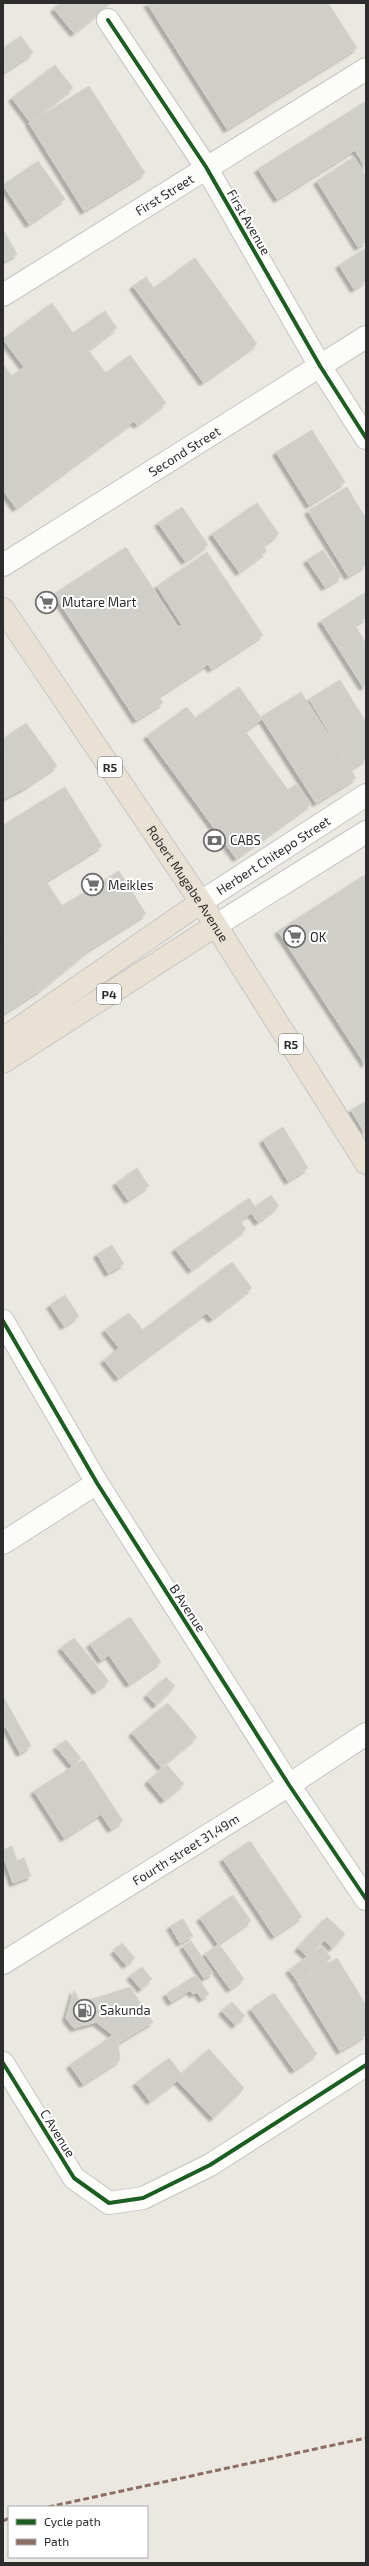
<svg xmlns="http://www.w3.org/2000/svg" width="369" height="2566" font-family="'Exo 2',sans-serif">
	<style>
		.building { fill: #d0cec9; stroke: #d6d3ce; filter: url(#shadow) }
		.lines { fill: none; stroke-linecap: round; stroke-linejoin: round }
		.minor-casing { stroke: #c4c4c3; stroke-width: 24 }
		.secondary-casing { stroke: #c4c4c3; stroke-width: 24 }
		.trunk-casing { stroke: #c6c5c3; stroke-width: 24 }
		.minor { stroke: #fcfcfb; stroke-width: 22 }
		.secondary { stroke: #fcfcfb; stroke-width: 22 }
		.trunk { stroke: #e9e2d4; stroke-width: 22 }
		.quiet { stroke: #8d6e63; stroke-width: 3; stroke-dasharray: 6 3; stroke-linecap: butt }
		.cycleway-casing { stroke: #fff; stroke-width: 6 }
		.cycleway { stroke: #1b5e20; stroke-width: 4 }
		.labels { text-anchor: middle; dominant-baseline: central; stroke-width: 4; stroke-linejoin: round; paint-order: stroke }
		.shield { fill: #fff; stroke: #6c6c6c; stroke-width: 1 }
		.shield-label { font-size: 12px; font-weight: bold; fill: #2d2d2d }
		.street-label { font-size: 13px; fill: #2d2d2d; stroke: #fff }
		.poi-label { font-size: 13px; fill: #2d2d2d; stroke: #fff; text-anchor: start }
	</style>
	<defs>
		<filter id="shadow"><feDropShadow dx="-3.5" dy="3.5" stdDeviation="1" flood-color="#0004"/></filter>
	</defs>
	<rect width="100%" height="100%" fill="#ebe8e2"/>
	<!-- building -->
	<g class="building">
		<polygon points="60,3 111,3 74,33 54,9"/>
		<polygon points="147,3 328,3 357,48 227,129"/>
		<polygon points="21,36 33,53 3,73 3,48"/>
		<polygon points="55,65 73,88 30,122 12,98"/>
		<polygon points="89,86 145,173 84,211 29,123"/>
		<polygon points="366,101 366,143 277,199 258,169"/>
		<polygon points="366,143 366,168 355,150"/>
		<polygon points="354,157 366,176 366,242 358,247 317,181"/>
		<polygon points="38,161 65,199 29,224 3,185"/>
		<polygon points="3,229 17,254 3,262"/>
		<polygon points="366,248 366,281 354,289 339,265"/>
		<polygon points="195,258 257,344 203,382 133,286 146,277 154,288"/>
		<polygon points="52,303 73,333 105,311 117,328 88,350 106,373 130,355 166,403 137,425 134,421 16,508 3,490 3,364 12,376 24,367 3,339"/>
		<polygon points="312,430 345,482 309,505 276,452"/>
		<polygon points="347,487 366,519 366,565 348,576 308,511"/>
		<polygon points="257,503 279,534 264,545 266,552 239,572 212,534"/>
		<polygon points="182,507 208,545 185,561 158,523"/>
		<polygon points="126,547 178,627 182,625 157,586 207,552 263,635 211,669 208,664 159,696 163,703 136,720 54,594"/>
		<polygon points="323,550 341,577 325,587 307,560"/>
		<polygon points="366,592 366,618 355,625 366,643 366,685 363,687 321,621"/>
		<polygon points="340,680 366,722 366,759 351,769 309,699"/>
		<polygon points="239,687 262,719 245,731 288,790 296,784 311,804 236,858 147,736 187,707 195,718"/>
		<polygon points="301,692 356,778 316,803 261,717"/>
		<polygon points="26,723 57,766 26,787 3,753 3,739"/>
		<polygon points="3,753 26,787 3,799"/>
		<polygon points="65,787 102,846 46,881 90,949 40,990 3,933 3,825"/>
		<polygon points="119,871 146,914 90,949 62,906"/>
		<polygon points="366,874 366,1064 365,1064 278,931"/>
		<polygon points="3,933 40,990 3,1014"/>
		<polygon points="366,1101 366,1135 351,1110"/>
		<polygon points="283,1127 308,1168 288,1181 263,1140"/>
		<polygon points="137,1168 149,1186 128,1200 116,1183"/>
		<polygon points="271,1195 279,1206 258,1222 251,1213 240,1221 246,1229 191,1270 175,1249 249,1198 255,1207"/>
		<polygon points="112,1245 124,1264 108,1273 97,1254"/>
		<polygon points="232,1262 252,1288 212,1319 206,1313 118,1378 104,1360 119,1348 105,1330 129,1313 143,1330"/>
		<polygon points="65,1295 79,1316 64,1326 50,1305"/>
		<polygon points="130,1617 161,1662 129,1684 109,1655 101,1660 90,1644"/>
		<polygon points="74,1638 109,1681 96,1691 61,1648"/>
		<polygon points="166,1677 175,1686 156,1705 147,1695"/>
		<polygon points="4,1698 31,1746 20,1753 6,1727 3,1729"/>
		<polygon points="168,1703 197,1737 161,1767 132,1733"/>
		<polygon points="66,1740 81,1758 72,1766 56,1747"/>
		<polygon points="83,1760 123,1821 111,1829 101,1814 64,1838 34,1791"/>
		<polygon points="167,1765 184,1784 164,1800 148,1781"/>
		<polygon points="250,1841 302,1917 274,1936 223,1859"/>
		<polygon points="12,1846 17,1861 24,1858 31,1876 13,1883 3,1855 3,1850"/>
		<polygon points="233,1895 251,1921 218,1944 200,1918"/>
		<polygon points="327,1917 345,1934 332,1948 324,1940 308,1957 298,1948"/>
		<polygon points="183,1919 193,1936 180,1943 170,1926"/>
		<polygon points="191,1941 213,1973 204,1978 183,1946"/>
		<polygon points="122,1943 135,1958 126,1965 114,1951"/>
		<polygon points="219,1944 244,1979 230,1989 205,1954"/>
		<polygon points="322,1946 331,1958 298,1982 289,1970"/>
		<polygon points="337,1958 366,2005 366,2035 340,2051 298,1983"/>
		<polygon points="142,1967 152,1979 141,1989 130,1976"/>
		<polygon points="196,1975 209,1994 202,1999 197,1992 193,1994 190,1990 171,2002 166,1994"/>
		<polygon points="130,1987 153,2022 118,2043 113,2035 96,2022 102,1996"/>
		<polygon points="74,1990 80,2002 102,1996 96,2022 74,2028 66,2018"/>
		<polygon points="274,1993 317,2054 294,2070 251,2009"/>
		<polygon points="232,2002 245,2016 235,2025 222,2011"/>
		<polygon points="113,2035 118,2043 120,2060 83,2084 70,2065"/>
		<polygon points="209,2049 244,2088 213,2118 176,2079"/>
		<polygon points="169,2058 183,2076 150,2101 136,2083"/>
	</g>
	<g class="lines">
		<defs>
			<g id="minor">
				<polyline points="108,20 206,167 320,366 366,438"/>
				<path id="s1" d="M3 295 366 69"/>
				<path id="s2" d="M3 565 366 337"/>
				<polyline points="3,1321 97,1483 289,1785 366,1899"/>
				<polyline points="3,1543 97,1483"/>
				<path id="s3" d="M3 1963 289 1785 366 1734"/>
				<polyline points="3,2063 74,2178 109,2203 143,2198 210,2165 366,2065"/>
			</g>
			<g id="secondary">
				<path id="s4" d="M201 902 366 795"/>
				<polyline points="215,926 366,832"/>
			</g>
			<g id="trunk">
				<path id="s5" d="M3 609 201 902 366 1163"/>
				<polyline points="3,1039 201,902"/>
				<polyline points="3,1062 215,926"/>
			</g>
		</defs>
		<!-- minor casing -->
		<use href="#minor" class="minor-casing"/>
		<!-- secondary casing -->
		<use href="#secondary" class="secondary-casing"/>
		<!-- trunk casing -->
		<use href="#trunk" class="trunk-casing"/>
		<!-- minor -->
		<use href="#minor" class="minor"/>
		<!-- secondary -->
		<use href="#secondary" class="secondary"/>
		<!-- trunk -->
		<use href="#trunk" class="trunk"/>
		<!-- quiet -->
		<g class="quiet">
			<polyline points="48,2507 366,2438"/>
			<polyline points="3,2521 9,2518"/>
		</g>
		<defs>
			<g id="cycleway">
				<polyline points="108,20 206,167 320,366 366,438"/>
				<polyline points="3,1321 97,1483 289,1785 366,1899"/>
				<polyline points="3,2063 74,2178 109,2203 143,2198 210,2165 366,2065"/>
			</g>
		</defs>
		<!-- cycleway casing -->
		<use href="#cycleway" class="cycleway-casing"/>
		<!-- cycleway -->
		<use href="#cycleway" class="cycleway"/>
	</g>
	<!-- icons -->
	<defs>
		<symbol id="supermarket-ring" viewBox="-11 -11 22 22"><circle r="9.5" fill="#fff" stroke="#706e6c" stroke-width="1.5"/><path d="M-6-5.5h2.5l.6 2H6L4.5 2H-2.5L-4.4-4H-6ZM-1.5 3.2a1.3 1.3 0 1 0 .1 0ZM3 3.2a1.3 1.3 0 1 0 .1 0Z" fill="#706e6c"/></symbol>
		<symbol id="bank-ring" viewBox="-11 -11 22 22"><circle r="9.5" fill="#fff" stroke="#706e6c" stroke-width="1.5"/><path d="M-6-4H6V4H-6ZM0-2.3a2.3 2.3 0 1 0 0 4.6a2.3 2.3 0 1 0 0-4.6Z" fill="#706e6c"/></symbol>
		<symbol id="fuel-ring" viewBox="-11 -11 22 22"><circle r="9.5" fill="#fff" stroke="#706e6c" stroke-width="1.5"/><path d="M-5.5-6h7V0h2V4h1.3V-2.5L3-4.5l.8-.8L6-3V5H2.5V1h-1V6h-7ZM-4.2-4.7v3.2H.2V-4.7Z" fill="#706e6c"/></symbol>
	</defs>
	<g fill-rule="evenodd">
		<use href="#supermarket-ring" x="34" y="590" width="25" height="25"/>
		<use href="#bank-ring" x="202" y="828" width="25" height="25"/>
		<use href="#supermarket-ring" x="80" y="872" width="25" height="25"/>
		<use href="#supermarket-ring" x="282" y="924" width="25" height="25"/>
		<use href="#fuel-ring" x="72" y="1998" width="25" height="25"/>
	</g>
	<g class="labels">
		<!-- shield labels -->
		<g class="shield">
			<rect x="98" y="757" width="24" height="20" rx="3"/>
			<rect x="97" y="984" width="24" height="20" rx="3"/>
			<rect x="279" y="1034" width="24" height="20" rx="3"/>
		</g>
		<g class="shield-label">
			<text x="110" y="767">R5</text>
			<text x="109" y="994">P4</text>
			<text x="291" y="1044">R5</text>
		</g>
		<!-- street labels -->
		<g class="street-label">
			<text stroke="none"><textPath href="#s1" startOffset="190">First Street</textPath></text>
			<text transform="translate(249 222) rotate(60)">First Avenue</text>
			<text stroke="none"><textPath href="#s2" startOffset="214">Second Street</textPath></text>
			<text stroke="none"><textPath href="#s4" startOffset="86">Herbert Chitepo Street</textPath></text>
			<text stroke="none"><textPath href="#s5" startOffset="331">Robert Mugabe Avenue</textPath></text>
			<text transform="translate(188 1608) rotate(57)">B Avenue</text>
			<text stroke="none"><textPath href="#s3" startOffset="215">Fourth street 31,49m</textPath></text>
			<text transform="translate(58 2133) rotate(58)">C Avenue</text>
		</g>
		<!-- poi labels -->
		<g class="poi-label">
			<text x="62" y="602">Mutare Mart</text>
			<text x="230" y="840">CABS</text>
			<text x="108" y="885">Meikles</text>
			<text x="310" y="937">OK</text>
			<text x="100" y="2010">Sakunda</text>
		</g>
	</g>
	<!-- border -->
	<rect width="369" height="2566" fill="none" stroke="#2d2d2d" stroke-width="8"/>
	<!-- legend -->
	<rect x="8" y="2506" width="140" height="52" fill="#ffffff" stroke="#ababab"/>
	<rect x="16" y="2519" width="20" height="6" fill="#1b5e20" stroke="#ababab"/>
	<text x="44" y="2526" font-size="12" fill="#2d2d2d">Cycle path</text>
	<rect x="16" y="2539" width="20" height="6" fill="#8d6e63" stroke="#ababab"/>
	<text x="44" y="2546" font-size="12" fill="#2d2d2d">Path</text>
</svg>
